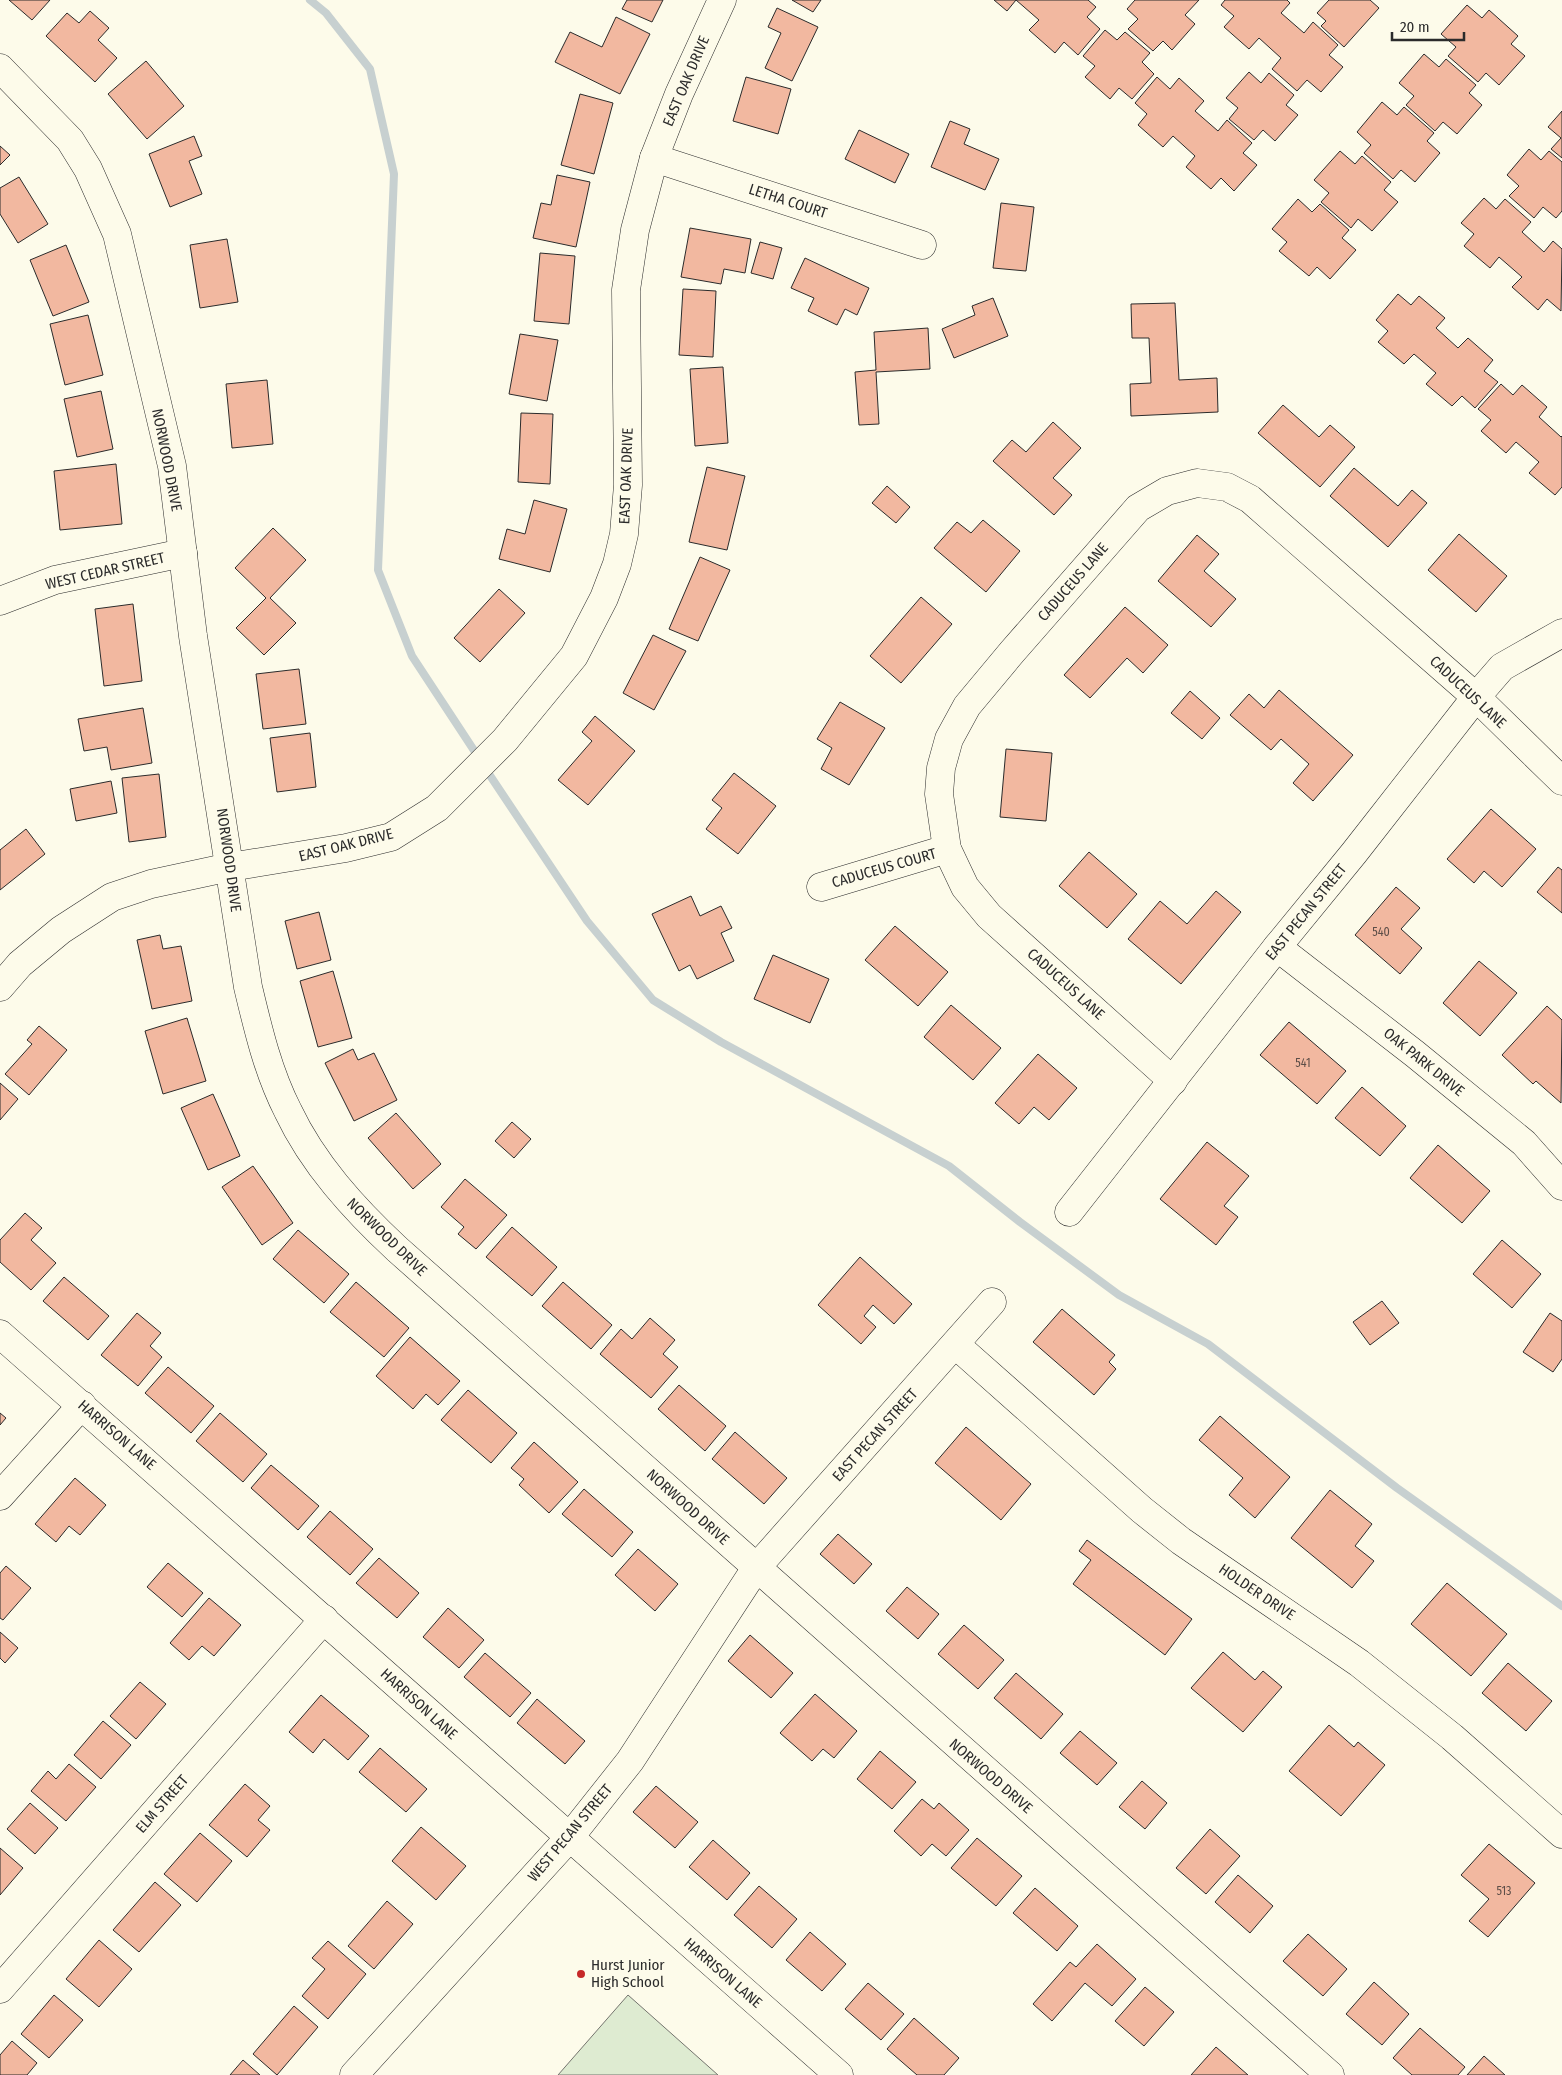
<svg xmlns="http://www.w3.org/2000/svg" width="1562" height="2075" font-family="'Fira Sans Condensed',sans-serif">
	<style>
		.grass { fill: #deebd1; stroke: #74746e }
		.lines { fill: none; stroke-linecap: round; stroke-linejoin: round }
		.stream { stroke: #c7d0d0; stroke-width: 8 }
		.building { fill: #f2b8a0; stroke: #2b2b2b }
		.minor-casing { stroke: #2b2b2b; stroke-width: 29 }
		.minor { stroke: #fdfbea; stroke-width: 28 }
		.poi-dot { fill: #c62828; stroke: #fdfbea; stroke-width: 2 }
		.labels { text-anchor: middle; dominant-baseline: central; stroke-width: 4; stroke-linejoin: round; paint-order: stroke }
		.number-label { font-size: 12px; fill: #5d4e48 }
		.street-label { font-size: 15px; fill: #2b2b2b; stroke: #fdfbea }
		.poi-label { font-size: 15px; fill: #2b2b2b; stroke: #fdfbea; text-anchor: start }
	</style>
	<rect width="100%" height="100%" fill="#fdfbea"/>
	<!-- grass -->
	<polygon class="grass" points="628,1995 718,2075 558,2075"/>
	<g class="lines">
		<!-- stream -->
		<g class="stream">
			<polyline points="310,0 326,13 370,69 394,174 378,570 412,656 479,758"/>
			<polyline points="485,768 587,921 653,1000 721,1042 949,1166 1020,1222 1119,1295 1208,1344 1397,1488 1562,1606"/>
		</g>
	</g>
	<!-- building -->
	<g class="building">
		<polygon points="9,0 50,0 32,20"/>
		<polygon points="627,0 663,0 652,22 622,9"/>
		<polygon points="792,0 821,0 813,12"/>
		<polygon points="994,0 1088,0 1096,7 1087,17 1100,29 1078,55 1064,42 1055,53 1029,30 1039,20 1016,0 1007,11"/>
		<polygon points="1135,0 1199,0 1185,15 1195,24 1172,50 1163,41 1153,51 1128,29 1138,19 1127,9"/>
		<polygon points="1225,0 1287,0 1290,3 1281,13 1304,33 1313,22 1338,45 1329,55 1343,67 1321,92 1307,80 1297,91 1272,69 1281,58 1259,38 1249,49 1224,27 1234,16 1221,5"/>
		<polygon points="1329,0 1370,0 1379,8 1344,47 1321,26 1326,21 1317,13"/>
		<polygon points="1467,5 1482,18 1489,10 1518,36 1511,44 1525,56 1499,85 1486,73 1478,82 1448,56 1456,47 1441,34"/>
		<polygon points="777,8 818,27 792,81 765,68 781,33 768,27"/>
		<polygon points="90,11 109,28 98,40 117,58 95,82 46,36 67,13 79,23"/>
		<polygon points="616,17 650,34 620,94 555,62 570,32 602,47"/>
		<polygon points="1105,30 1117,40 1125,32 1150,53 1142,62 1154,74 1132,99 1119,88 1110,99 1085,77 1095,66 1083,56"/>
		<polygon points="1424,54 1439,67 1446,59 1476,85 1469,93 1482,105 1457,134 1443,122 1435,131 1406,105 1414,96 1399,83"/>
		<polygon points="146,61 184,106 147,139 108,94"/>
		<polygon points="1249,72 1261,83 1269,73 1294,95 1286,105 1298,115 1275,141 1263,130 1254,140 1229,119 1238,108 1226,98"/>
		<polygon points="746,77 791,89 778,134 733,121"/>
		<polygon points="1157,77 1170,89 1179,78 1204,101 1195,111 1218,131 1227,120 1252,143 1243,153 1257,165 1234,191 1221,178 1211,189 1186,167 1195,156 1173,136 1163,147 1138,125 1147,114 1135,103"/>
		<polygon points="580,94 613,103 594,174 561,165"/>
		<polygon points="1382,102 1397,115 1404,107 1434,133 1427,141 1440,153 1415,182 1401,170 1393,179 1364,153 1371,145 1357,132"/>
		<polygon points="1562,111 1562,158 1551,149 1561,138 1548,127"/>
		<polygon points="950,121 970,129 964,144 999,159 985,190 931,167"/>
		<polygon points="859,130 909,154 895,183 845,159"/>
		<polygon points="194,136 202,156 189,161 202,194 170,207 149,154"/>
		<polygon points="0,146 10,155 0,165"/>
		<polygon points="1529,149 1541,160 1549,151 1562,162 1562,211 1556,218 1543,207 1534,218 1509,196 1519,186 1507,175"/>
		<polygon points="1340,151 1355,164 1362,156 1391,182 1384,190 1398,202 1372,231 1358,219 1351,228 1321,202 1329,193 1314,180"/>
		<polygon points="557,175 590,182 576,247 533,238 541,203 551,205"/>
		<polygon points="19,177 48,224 18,243 0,214 0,188"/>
		<polygon points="1484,198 1496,209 1505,199 1531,222 1522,232 1544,252 1553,241 1562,249 1561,311 1547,299 1538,310 1512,287 1522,277 1499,257 1490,268 1464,246 1474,234 1461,223"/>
		<polygon points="1298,199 1312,212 1320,204 1349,230 1342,238 1356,250 1330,279 1317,267 1309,276 1279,251 1287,242 1272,229"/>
		<polygon points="1001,203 1034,207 1026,271 993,268"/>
		<polygon points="690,228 751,239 745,273 724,269 721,284 681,277"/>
		<polygon points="227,239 238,302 200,308 190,245"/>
		<polygon points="760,242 782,248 773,279 751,273"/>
		<polygon points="66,245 89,302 53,316 30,260"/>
		<polygon points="540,253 575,256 569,324 534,321"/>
		<polygon points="805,258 869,288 857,315 845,309 837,325 808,311 814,298 791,288"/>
		<polygon points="683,289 716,291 713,357 679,355"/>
		<polygon points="1398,294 1411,305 1419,296 1445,318 1436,328 1458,348 1468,338 1493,360 1484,371 1498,382 1475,408 1462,396 1452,406 1426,384 1436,373 1414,354 1404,364 1378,342 1388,331 1376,320"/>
		<polygon points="993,298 1008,336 954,358 942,329 975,315 972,306"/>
		<polygon points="1175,303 1179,380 1217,378 1218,412 1131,416 1130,384 1151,383 1149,338 1132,338 1131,304"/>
		<polygon points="88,315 103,375 65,385 50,324"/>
		<polygon points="928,328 930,369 876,372 879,424 859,425 855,372 876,370 874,332"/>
		<polygon points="520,334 558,340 547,401 509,394"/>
		<polygon points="723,367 728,443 695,446 690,369"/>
		<polygon points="267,380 273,444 232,448 226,384"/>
		<polygon points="1501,384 1513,395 1522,385 1547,407 1539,417 1561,437 1562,436 1562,487 1555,495 1529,473 1539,462 1516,442 1506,453 1481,431 1491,420 1478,409"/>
		<polygon points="101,391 113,449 77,457 64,399"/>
		<polygon points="1283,405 1319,437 1330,425 1355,447 1320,487 1258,433"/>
		<polygon points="521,413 553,414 550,484 518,482"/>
		<polygon points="1053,422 1081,448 1053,478 1072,495 1054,515 993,461 1012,440 1026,452"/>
		<polygon points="116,464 122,524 60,530 54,471"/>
		<polygon points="707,467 745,476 727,550 689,542"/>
		<polygon points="1354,468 1398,506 1412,490 1427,503 1388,547 1330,496"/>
		<polygon points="887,486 910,507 896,523 872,503"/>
		<polygon points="534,500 567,509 550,572 499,559 507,529 525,534"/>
		<polygon points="983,520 1020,551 986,592 934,548 957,522 971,533"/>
		<polygon points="273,528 306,560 270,598 296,623 264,655 236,628 266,598 235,568"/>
		<polygon points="1459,534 1507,576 1476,612 1428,570"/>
		<polygon points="1197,535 1219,554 1204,571 1236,599 1211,627 1158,581"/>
		<polygon points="700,557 730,570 698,641 669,629"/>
		<polygon points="499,589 525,613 480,662 454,638"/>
		<polygon points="921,597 952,624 901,683 870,656"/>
		<polygon points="133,604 142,681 104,686 95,609"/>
		<polygon points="1125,607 1168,645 1143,673 1127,658 1090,698 1064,675"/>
		<polygon points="653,635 686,651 654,710 623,693"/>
		<polygon points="299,669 306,724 263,729 256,674"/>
		<polygon points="1279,690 1353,755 1313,801 1293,783 1309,764 1281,739 1271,750 1230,715 1249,694 1264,708"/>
		<polygon points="1190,691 1220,718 1202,739 1171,713"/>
		<polygon points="840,702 885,728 849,785 821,769 832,748 817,739"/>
		<polygon points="143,708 152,763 111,770 107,747 84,751 78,719"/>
		<polygon points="595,716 635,751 588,805 558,780 592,741 582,732"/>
		<polygon points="310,733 316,787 277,792 270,738"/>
		<polygon points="1006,749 1052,753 1046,821 1000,817"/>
		<polygon points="734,773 776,806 738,854 706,829 722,808 712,800"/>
		<polygon points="159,774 166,837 129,842 122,778"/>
		<polygon points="111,781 117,813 76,821 70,789"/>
		<polygon points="1491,809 1536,849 1502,887 1484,871 1474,883 1447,859"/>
		<polygon points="26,829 45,854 0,890 0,850"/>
		<polygon points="1089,852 1137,894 1107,928 1059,886"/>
		<polygon points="1558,867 1562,870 1562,913 1537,892"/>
		<polygon points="1396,887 1420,908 1401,929 1422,948 1400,974 1355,935"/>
		<polygon points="1216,891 1241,912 1181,984 1128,939 1160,901 1187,924"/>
		<polygon points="691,896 700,916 721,906 732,928 721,933 734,961 697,979 690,965 679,971 652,914"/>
		<polygon points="319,912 331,960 297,969 285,921"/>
		<polygon points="895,926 948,972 918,1006 865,960"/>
		<polygon points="160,935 163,949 181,946 192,1001 152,1009 137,940"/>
		<polygon points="773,955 829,979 810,1023 754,999"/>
		<polygon points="1479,961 1517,993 1480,1036 1443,1003"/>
		<polygon points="333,971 352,1038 318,1047 300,981"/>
		<polygon points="951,1005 1001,1048 973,1080 924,1037"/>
		<polygon points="1547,1006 1562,1020 1561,1103 1536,1081 1533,1084 1502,1055"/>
		<polygon points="187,1018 206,1081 163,1094 145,1031"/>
		<polygon points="1289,1022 1346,1071 1317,1104 1260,1055"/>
		<polygon points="39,1026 67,1050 29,1095 5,1074 32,1044 27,1040"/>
		<polygon points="353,1049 358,1060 374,1053 397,1100 354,1121 325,1063"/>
		<polygon points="1038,1054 1077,1088 1049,1120 1034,1107 1019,1124 995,1103"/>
		<polygon points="0,1083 18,1099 0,1120"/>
		<polygon points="1362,1087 1406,1126 1380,1156 1335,1118"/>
		<polygon points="213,1094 240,1156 208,1170 181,1108"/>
		<polygon points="396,1113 441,1164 413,1189 368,1138"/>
		<polygon points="512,1122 531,1139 514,1158 495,1141"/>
		<polygon points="1207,1142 1249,1176 1224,1206 1238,1217 1216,1245 1160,1199"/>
		<polygon points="1438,1145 1490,1191 1462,1223 1410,1178"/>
		<polygon points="253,1166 293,1223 262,1245 222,1187"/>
		<polygon points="465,1179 507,1215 476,1249 458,1234 464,1227 441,1207"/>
		<polygon points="25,1213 42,1228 31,1240 56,1263 31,1290 0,1262 0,1240"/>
		<polygon points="512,1227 557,1267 532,1296 486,1257"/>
		<polygon points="298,1230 349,1274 324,1303 273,1259"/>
		<polygon points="1502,1240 1541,1274 1512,1308 1473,1274"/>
		<polygon points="860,1257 912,1304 894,1324 873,1305 864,1316 876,1327 861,1344 818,1305"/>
		<polygon points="64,1277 109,1316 88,1340 43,1301"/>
		<polygon points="356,1282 409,1328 384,1357 330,1312"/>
		<polygon points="563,1282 612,1325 591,1349 542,1306"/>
		<polygon points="1382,1301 1399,1323 1370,1345 1353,1322"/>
		<polygon points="1062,1309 1115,1355 1109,1362 1116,1369 1094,1395 1033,1342"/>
		<polygon points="137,1313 161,1333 150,1346 162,1357 138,1386 101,1355"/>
		<polygon points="1550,1313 1562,1321 1562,1359 1553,1372 1523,1352"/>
		<polygon points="650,1318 675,1340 663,1354 678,1367 651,1398 600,1354 621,1329 632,1339"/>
		<polygon points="410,1337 460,1381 438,1405 426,1394 413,1409 376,1376"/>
		<polygon points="168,1367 214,1406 191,1433 145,1393"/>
		<polygon points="679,1385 726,1426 705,1451 658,1409"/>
		<polygon points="468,1390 517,1433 491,1463 441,1420"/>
		<polygon points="0,1413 6,1418 0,1425"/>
		<polygon points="220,1413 267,1454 243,1482 196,1441"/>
		<polygon points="1220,1416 1290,1477 1255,1518 1229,1495 1243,1478 1199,1440"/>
		<polygon points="966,1427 1031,1484 1001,1520 935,1463"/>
		<polygon points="735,1432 787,1478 764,1504 712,1459"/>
		<polygon points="534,1442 578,1482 549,1513 519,1485 524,1479 511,1468"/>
		<polygon points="271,1465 319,1506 298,1530 251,1488"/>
		<polygon points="75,1478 106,1505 80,1535 69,1526 56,1542 35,1524"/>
		<polygon points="584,1489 633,1532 612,1557 562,1514"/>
		<polygon points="1330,1490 1372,1524 1355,1546 1374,1561 1352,1588 1291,1538"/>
		<polygon points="330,1511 373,1549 350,1575 307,1537"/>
		<polygon points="838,1534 872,1564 854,1584 820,1554"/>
		<polygon points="1087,1540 1192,1619 1165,1655 1073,1584 1091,1560 1079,1551"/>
		<polygon points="638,1549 678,1584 655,1611 615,1575"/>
		<polygon points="379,1558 419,1593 397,1618 356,1583"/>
		<polygon points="168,1563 203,1593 182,1617 147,1587"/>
		<polygon points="6,1566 31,1588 3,1620 0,1618 0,1573"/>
		<polygon points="1447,1583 1507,1634 1471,1676 1411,1624"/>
		<polygon points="907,1587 939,1614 918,1639 886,1611"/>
		<polygon points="209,1598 241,1625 214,1656 202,1646 189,1660 170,1643"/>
		<polygon points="448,1608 484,1640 459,1668 423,1637"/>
		<polygon points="964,1625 1004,1660 978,1689 938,1654"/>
		<polygon points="0,1632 18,1648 5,1663 0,1658"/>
		<polygon points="750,1635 793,1673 771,1698 728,1661"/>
		<polygon points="1223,1652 1255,1680 1263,1671 1282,1687 1243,1732 1191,1688"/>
		<polygon points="485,1653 531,1693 510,1717 464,1677"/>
		<polygon points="1508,1663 1552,1701 1526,1731 1482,1693"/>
		<polygon points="1016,1673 1063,1714 1041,1739 994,1698"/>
		<polygon points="140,1682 166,1704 136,1739 110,1716"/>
		<polygon points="815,1694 857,1731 834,1758 823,1749 812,1761 780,1733"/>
		<polygon points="321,1695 369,1736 348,1760 324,1739 313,1753 289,1732"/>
		<polygon points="537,1699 585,1741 565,1764 517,1723"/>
		<polygon points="103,1721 131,1745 101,1779 74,1755"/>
		<polygon points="1329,1725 1354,1747 1358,1742 1385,1765 1341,1816 1289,1771"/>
		<polygon points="1080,1731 1117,1763 1097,1785 1060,1753"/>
		<polygon points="380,1748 427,1789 406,1812 359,1772"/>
		<polygon points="880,1751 916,1782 892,1809 857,1779"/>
		<polygon points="69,1764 96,1787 66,1821 31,1791 48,1771 56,1779"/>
		<polygon points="1142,1781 1167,1803 1145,1829 1119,1807"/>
		<polygon points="245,1784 270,1806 258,1820 270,1830 247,1857 209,1825"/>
		<polygon points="656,1786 698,1822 675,1848 633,1812"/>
		<polygon points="922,1799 934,1809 939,1803 969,1830 946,1856 932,1844 921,1856 894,1831"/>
		<polygon points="30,1803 58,1828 35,1854 7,1829"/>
		<polygon points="421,1827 466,1866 436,1900 392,1861"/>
		<polygon points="1210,1829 1240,1856 1206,1894 1176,1868"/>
		<polygon points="200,1833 232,1861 197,1902 164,1874"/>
		<polygon points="977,1838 1022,1876 996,1906 951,1868"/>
		<polygon points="713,1840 750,1873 727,1900 689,1867"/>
		<polygon points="1489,1844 1535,1883 1488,1937 1469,1921 1489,1899 1461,1875"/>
		<polygon points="0,1848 23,1868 0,1895"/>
		<polygon points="1238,1875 1273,1906 1250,1933 1215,1902"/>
		<polygon points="155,1882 181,1905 139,1952 113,1930"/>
		<polygon points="759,1886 797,1919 772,1948 734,1915"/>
		<polygon points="1035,1888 1078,1926 1057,1951 1013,1913"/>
		<polygon points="387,1901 413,1924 374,1969 348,1946"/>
		<polygon points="810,1932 846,1964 822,1991 786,1960"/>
		<polygon points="1308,1934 1347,1969 1323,1996 1283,1961"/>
		<polygon points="99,1940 132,1969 99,2007 66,1979"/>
		<polygon points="328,1941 366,1974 328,2019 302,1996 325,1969 312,1958"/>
		<polygon points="1097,1944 1136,1979 1112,2006 1085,1983 1052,2021 1033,2004 1070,1962 1076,1967"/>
		<polygon points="1374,1982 1409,2014 1382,2045 1346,2014"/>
		<polygon points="868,1983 904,2014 881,2040 845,2009"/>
		<polygon points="1145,1987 1174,2012 1144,2046 1115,2021"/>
		<polygon points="54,1995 83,2020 49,2058 21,2034"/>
		<polygon points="294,2006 318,2027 277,2075 253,2054"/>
		<polygon points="914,2018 959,2058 944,2075 917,2075 887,2049"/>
		<polygon points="1420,2028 1465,2067 1458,2075 1412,2075 1393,2058"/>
		<polygon points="12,2041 37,2063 27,2075 0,2075 0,2055"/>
		<polygon points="1216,2047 1248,2075 1191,2075"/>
		<polygon points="1484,2056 1505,2075 1467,2075"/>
		<polygon points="243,2060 260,2075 230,2075"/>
	</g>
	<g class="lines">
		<defs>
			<g id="minor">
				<path d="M0 68 70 140 88 169 117 234 172 466 193 636 248 987C258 1029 268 1072 288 1111 313 1164 354 1209 397 1249L1330 2075"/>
				<polyline points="654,158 922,245"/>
				<polyline points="0,601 55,580 183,553"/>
				<polyline points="821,887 947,849"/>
				<polyline points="1277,947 1415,1054 1524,1143 1562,1186"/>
				<polyline points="0,987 20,964 61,930 112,897 151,884 230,867 346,848 391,837 437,808 505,740 574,656 604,598 617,564 624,534 628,485 626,290 635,230 654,158 679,94 722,0"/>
				<polyline points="1173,1081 989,916 965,887 947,849 939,794 941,768 949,739 967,706 1012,652 1138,508 1167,491 1197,483 1227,487 1250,499 1476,697 1562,781"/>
				<polyline points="1069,1212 1277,947 1354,853 1476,697 1502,667 1562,633"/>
				<polyline points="0,1334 839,2075"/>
				<polyline points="956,1345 1142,1510 1181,1541 1359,1663 1452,1737 1562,1834"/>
				<polyline points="0,1496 82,1405"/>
				<polyline points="0,1989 324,1619"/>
				<polyline points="354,2075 569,1838 630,1761 756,1568 992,1302"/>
			</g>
		</defs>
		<!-- minor casing -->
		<use href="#minor" class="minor-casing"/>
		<!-- minor -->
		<use href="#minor" class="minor"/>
	</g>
	<!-- markers -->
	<circle class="poi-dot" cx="581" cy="1974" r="5"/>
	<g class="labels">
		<!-- number labels -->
		<g class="number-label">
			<text x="1381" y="932">540</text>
			<text x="1303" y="1063">541</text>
			<text x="1504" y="1891">513</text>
		</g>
		<!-- street labels -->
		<g class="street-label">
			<text transform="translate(686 81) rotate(-67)">EAST OAK DRIVE</text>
			<text transform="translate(788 201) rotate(18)">LETHA COURT</text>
			<text transform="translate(167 460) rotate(79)">NORWOOD DRIVE</text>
			<text transform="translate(626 476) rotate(-88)">EAST OAK DRIVE</text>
			<text transform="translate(105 571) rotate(-13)">WEST CEDAR STREET</text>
			<text transform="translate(1073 582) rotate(-49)">CADUCEUS LANE</text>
			<text transform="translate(1468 692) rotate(43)">CADUCEUS LANE</text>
			<text transform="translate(346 845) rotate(-14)">EAST OAK DRIVE</text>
			<text transform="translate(229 860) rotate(82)">NORWOOD DRIVE</text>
			<text transform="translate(884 868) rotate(-16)">CADUCEUS COURT</text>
			<text transform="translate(1306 912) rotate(-51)">EAST PECAN STREET</text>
			<text transform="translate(1066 984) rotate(42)">CADUCEUS LANE</text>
			<text transform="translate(1424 1062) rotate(39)">OAK PARK DRIVE</text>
			<text transform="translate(387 1237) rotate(44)">NORWOOD DRIVE</text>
			<text transform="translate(117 1435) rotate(41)">HARRISON LANE</text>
			<text transform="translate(875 1435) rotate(-48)">EAST PECAN STREET</text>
			<text transform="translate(688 1507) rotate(42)">NORWOOD DRIVE</text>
			<text transform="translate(1257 1592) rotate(34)">HOLDER DRIVE</text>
			<text transform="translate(419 1704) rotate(42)">HARRISON LANE</text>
			<text transform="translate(991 1776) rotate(41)">NORWOOD DRIVE</text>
			<text transform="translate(162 1804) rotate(-49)">ELM STREET</text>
			<text transform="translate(570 1833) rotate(-50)">WEST PECAN STREET</text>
			<text transform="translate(723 1973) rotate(41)">HARRISON LANE</text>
		</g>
		<!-- poi labels -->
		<g class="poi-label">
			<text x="591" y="1965">Hurst Junior<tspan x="591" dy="17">High School</tspan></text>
		</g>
	</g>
	<!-- scale -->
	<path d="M1392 32v8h72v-8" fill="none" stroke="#2b2b2b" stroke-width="2.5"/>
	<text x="1400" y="32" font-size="15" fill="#2b2b2b" stroke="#fdfbea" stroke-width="4" paint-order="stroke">20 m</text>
</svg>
